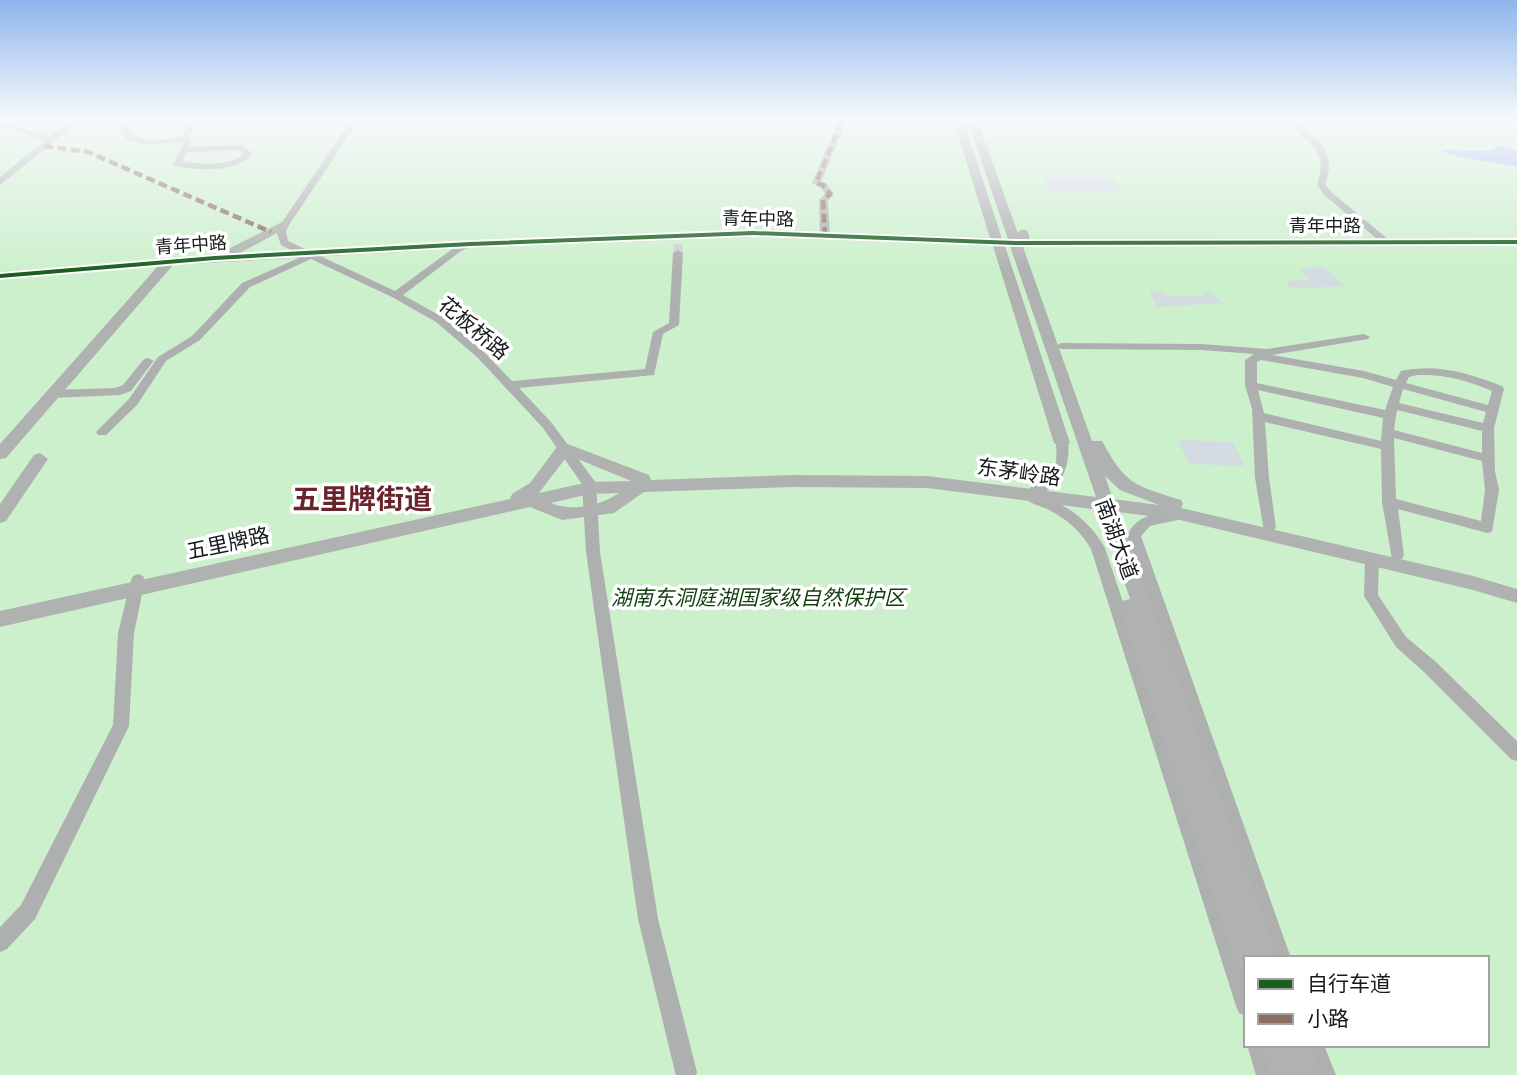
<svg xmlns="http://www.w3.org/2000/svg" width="1517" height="1075" font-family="'Zilla Slab','Noto Sans SC',serif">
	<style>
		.green { fill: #cdf0cc; fill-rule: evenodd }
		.water { fill: #aab7f4 }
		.building { fill: #d2dce1 }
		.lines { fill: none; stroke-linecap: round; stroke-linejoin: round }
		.minor-tunnel { stroke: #ccd2d3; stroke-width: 9; stroke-dasharray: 9 4.5; stroke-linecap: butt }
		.minor { fill: #aeb0b0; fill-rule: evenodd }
		.major { fill: #b0b2b2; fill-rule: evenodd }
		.major-bridge { stroke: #b0b2b2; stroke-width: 11 }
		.quiet { stroke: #8d6e63; stroke-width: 4.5; stroke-dasharray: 9 4.5; stroke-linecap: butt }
		.cycleway-casing { stroke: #fff; stroke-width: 4 }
		.cycleway { fill: #1b5e20; fill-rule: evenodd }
		.labels { text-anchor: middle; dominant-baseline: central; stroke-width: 7; stroke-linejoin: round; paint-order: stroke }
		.far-street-label { font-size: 18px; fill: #171b1c; stroke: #fff }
		.street-label { font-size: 21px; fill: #171b1c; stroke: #fff }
		.park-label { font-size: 21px; font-style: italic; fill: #0d3e0b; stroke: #fff }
		.district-label { font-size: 28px; font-weight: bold; fill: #69242e; stroke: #fff }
	</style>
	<rect width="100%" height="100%" fill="#ecf2f3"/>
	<!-- green -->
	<path class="green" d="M0 119H1517V1075H0ZM1246 958H1487V1045H1246Z"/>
	<!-- water -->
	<path class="water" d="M1499 145 1517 151V167C1501 162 1449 158 1441 150L1492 151Z"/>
	<!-- building -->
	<g class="building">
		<polygon points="1044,178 1113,178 1121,192 1050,192"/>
		<polygon points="1319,267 1327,270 1344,286 1292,289 1285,281 1310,280 1299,269"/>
		<polygon points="1149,291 1158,291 1172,297 1205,295 1205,292 1210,291 1223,303 1157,307"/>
		<polygon points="1178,440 1233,442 1245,466 1189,464"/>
	</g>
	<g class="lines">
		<!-- minor-tunnel -->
		<polyline class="minor-tunnel" points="678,253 679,235"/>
		<!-- minor -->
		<g class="minor">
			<path d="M126 119H134L128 132C144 145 163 139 181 137L190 119H198L188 138 192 142 189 147 241 145 253 154C234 174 199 170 174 166L173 164 184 143C161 141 139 152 120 133ZM239 150 244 154C227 168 202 163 182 162L187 152Z"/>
			<polygon points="352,119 360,119 289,225 286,231 288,241 395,291 455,247 473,242 473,246 461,251 403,295 444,318 485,353 512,381 645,369 653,332 669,323 673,253 678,250 683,253 679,325 663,334 654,375 519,388 551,422 596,483 600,552 658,919 697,1072 696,1075 676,1075 675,1072 638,919 586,552 582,484 543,428 477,357 436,322 392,297 311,259 250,287 200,340 166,361 137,405 106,435 98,435 96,432 129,399 158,357 192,336 242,283 303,256 281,245 276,231"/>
			<polygon points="839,119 847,119 821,182 826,183 834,194 828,201 830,236 825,239 820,236 819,200 825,194 820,187 812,183"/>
			<path d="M1282 119H1291C1315 137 1339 151 1325 184L1330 191 1389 240V244H1383L1324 195 1317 184C1331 149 1304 140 1282 119Z"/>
			<polygon points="0,121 54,138 55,140 48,142 0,126"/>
			<path d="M1364 334 1370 337 1368 339 1272 355 1364 371 1396 380 1401 371C1436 363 1469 373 1502 386L1504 389 1494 428 1495 471 1499 490 1492 532 1487 533 1398 509 1404 555 1402 559H1392L1382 502 1381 449 1265 422 1269 478 1276 527 1274 531H1264L1255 478 1252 409 1245 385V360L1254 354 1201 350 1061 349 1055 346 1061 343 1201 344 1267 349ZM1261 360 1363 378 1393 387 1385 410 1257 383V362ZM1417 375C1444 374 1467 380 1492 391L1488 405 1406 383 1409 377ZM1403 389 1486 412 1483 423 1399 403ZM1258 390 1383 418 1381 441 1264 413ZM1397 410 1482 431V453L1394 430ZM1394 438 1482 461 1485 490 1481 521 1396 499Z"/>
			<polygon points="148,358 154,361 152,363 131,391 120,395 52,398 46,394 52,390 115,388 123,385 144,359"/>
			<path d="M1062 439 1068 443C1071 465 1060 497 1032 491L1030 488C1035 483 1039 482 1044 479 1058 470 1057 457 1056 443Z"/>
			<path d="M1031 492C1063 502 1088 518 1105 548L1246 974V1016L1239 1013 1236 1006 1091 549C1081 532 1067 519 1049 510 1041 506 1030 504 1024 497Z"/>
			<path d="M1177 510 1184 515 1182 519 1150 526 1141 536 1291 958H1271L1127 536C1136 515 1156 513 1177 510Z"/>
			<polygon points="1372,553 1377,555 1379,559 1378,595 1406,637 1436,662 1517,741 1517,761 1511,759 1424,672 1396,647 1364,596 1365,559 1367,555"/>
			<polygon points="138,574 143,576 145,580 134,633 129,726 35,919 7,949 0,952 0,927 21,905 113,725 118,633 131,580 133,576"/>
			<polygon points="1247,1045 1269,1045 1278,1075 1256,1075"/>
			<polygon points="1302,1045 1324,1045 1336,1075 1314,1075"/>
		</g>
		<!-- major -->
		<g class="major">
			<polygon points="71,119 82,119 0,185 0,177"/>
			<path d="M953 119H963L1002 239H1008L967 119H977L1020 239 1517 238V246L1023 247 1092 441H1102C1126 485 1134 485 1181 500L1183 504 1181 508 1473 576 1517 589V603L1473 590 1180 520 1118 512 1278 958H1246V971L1237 967 1233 958 1120 606 1122 601 1130 599 1100 510 927 488 794 487 644 492 614 513 562 520 530 507 0 627V611L510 499 512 494 530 483 559 444 565 443 649 475 651 480 794 475 927 476 1096 497 1010 246H1005L1070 443 1062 448 1054 443 993 246 753 237 470 248 173 265 6 458 0 459V444L158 266 0 280V272L230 254V248L284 221 288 223V227L240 253 753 229 990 238ZM568 455 631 481 589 482 539 493ZM1105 476 1120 490 1159 505 1113 499ZM619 493C600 506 573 512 551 503L589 494Z"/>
			<polygon points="40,453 48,459 6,521 0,523 0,504 34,455"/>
			<polygon points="1262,1045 1310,1045 1320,1075 1270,1075"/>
		</g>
		<!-- major-bridge -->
		<polyline class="major-bridge" points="1023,235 1024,238"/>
		<!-- quiet -->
		<g class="quiet">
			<polyline points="44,146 88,152 271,232"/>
			<polyline points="825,236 823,200 830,194 823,185 816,183 843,119"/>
		</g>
		<defs>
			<polygon id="cycleway" points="753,231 1015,241 1517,240 1517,244 1015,245 753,235 470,246 215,260 0,278 0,274 215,256 470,242"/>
		</defs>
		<!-- cycleway casing -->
		<use href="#cycleway" class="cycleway-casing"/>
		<!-- cycleway -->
		<use href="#cycleway" class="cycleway"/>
	</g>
	<!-- sky -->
	<linearGradient id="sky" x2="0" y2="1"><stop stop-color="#8fb5ed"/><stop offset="0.44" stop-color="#f6f9fa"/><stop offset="1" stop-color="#f6f9fa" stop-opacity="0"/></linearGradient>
	<rect width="1517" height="270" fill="url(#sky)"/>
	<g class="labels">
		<!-- far-street labels -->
		<g class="far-street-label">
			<text transform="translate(758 219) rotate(1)">青年中路</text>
			<text x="1325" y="226">青年中路</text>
			<text transform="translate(191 245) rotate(-4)">青年中路</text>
		</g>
		<!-- street labels -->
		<g class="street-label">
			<text transform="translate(474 328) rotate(40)">花板桥路</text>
			<text transform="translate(1019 472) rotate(8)">东茅岭路</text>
			<text transform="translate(1117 539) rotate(70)">南湖大道</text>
			<text transform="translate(228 543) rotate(-12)">五里牌路</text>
		</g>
		<!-- park labels -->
		<g class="park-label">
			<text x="758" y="597">湖南东洞庭湖国家级自然保护区</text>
		</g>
		<!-- district labels -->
		<g class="district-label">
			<text x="362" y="499">五里牌街道</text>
		</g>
	</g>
	<!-- legend -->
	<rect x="1244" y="956" width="245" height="91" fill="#ffffff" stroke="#a2a4a4" stroke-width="2"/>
	<rect x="1258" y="979" width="35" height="10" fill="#1b5e20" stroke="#a2a4a4" stroke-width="2"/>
	<text x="1307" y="991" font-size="21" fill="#171b1c">自行车道</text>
	<rect x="1258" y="1014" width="35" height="10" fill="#8d6e63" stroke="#a2a4a4" stroke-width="2"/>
	<text x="1307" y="1026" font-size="21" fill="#171b1c">小路</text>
</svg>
